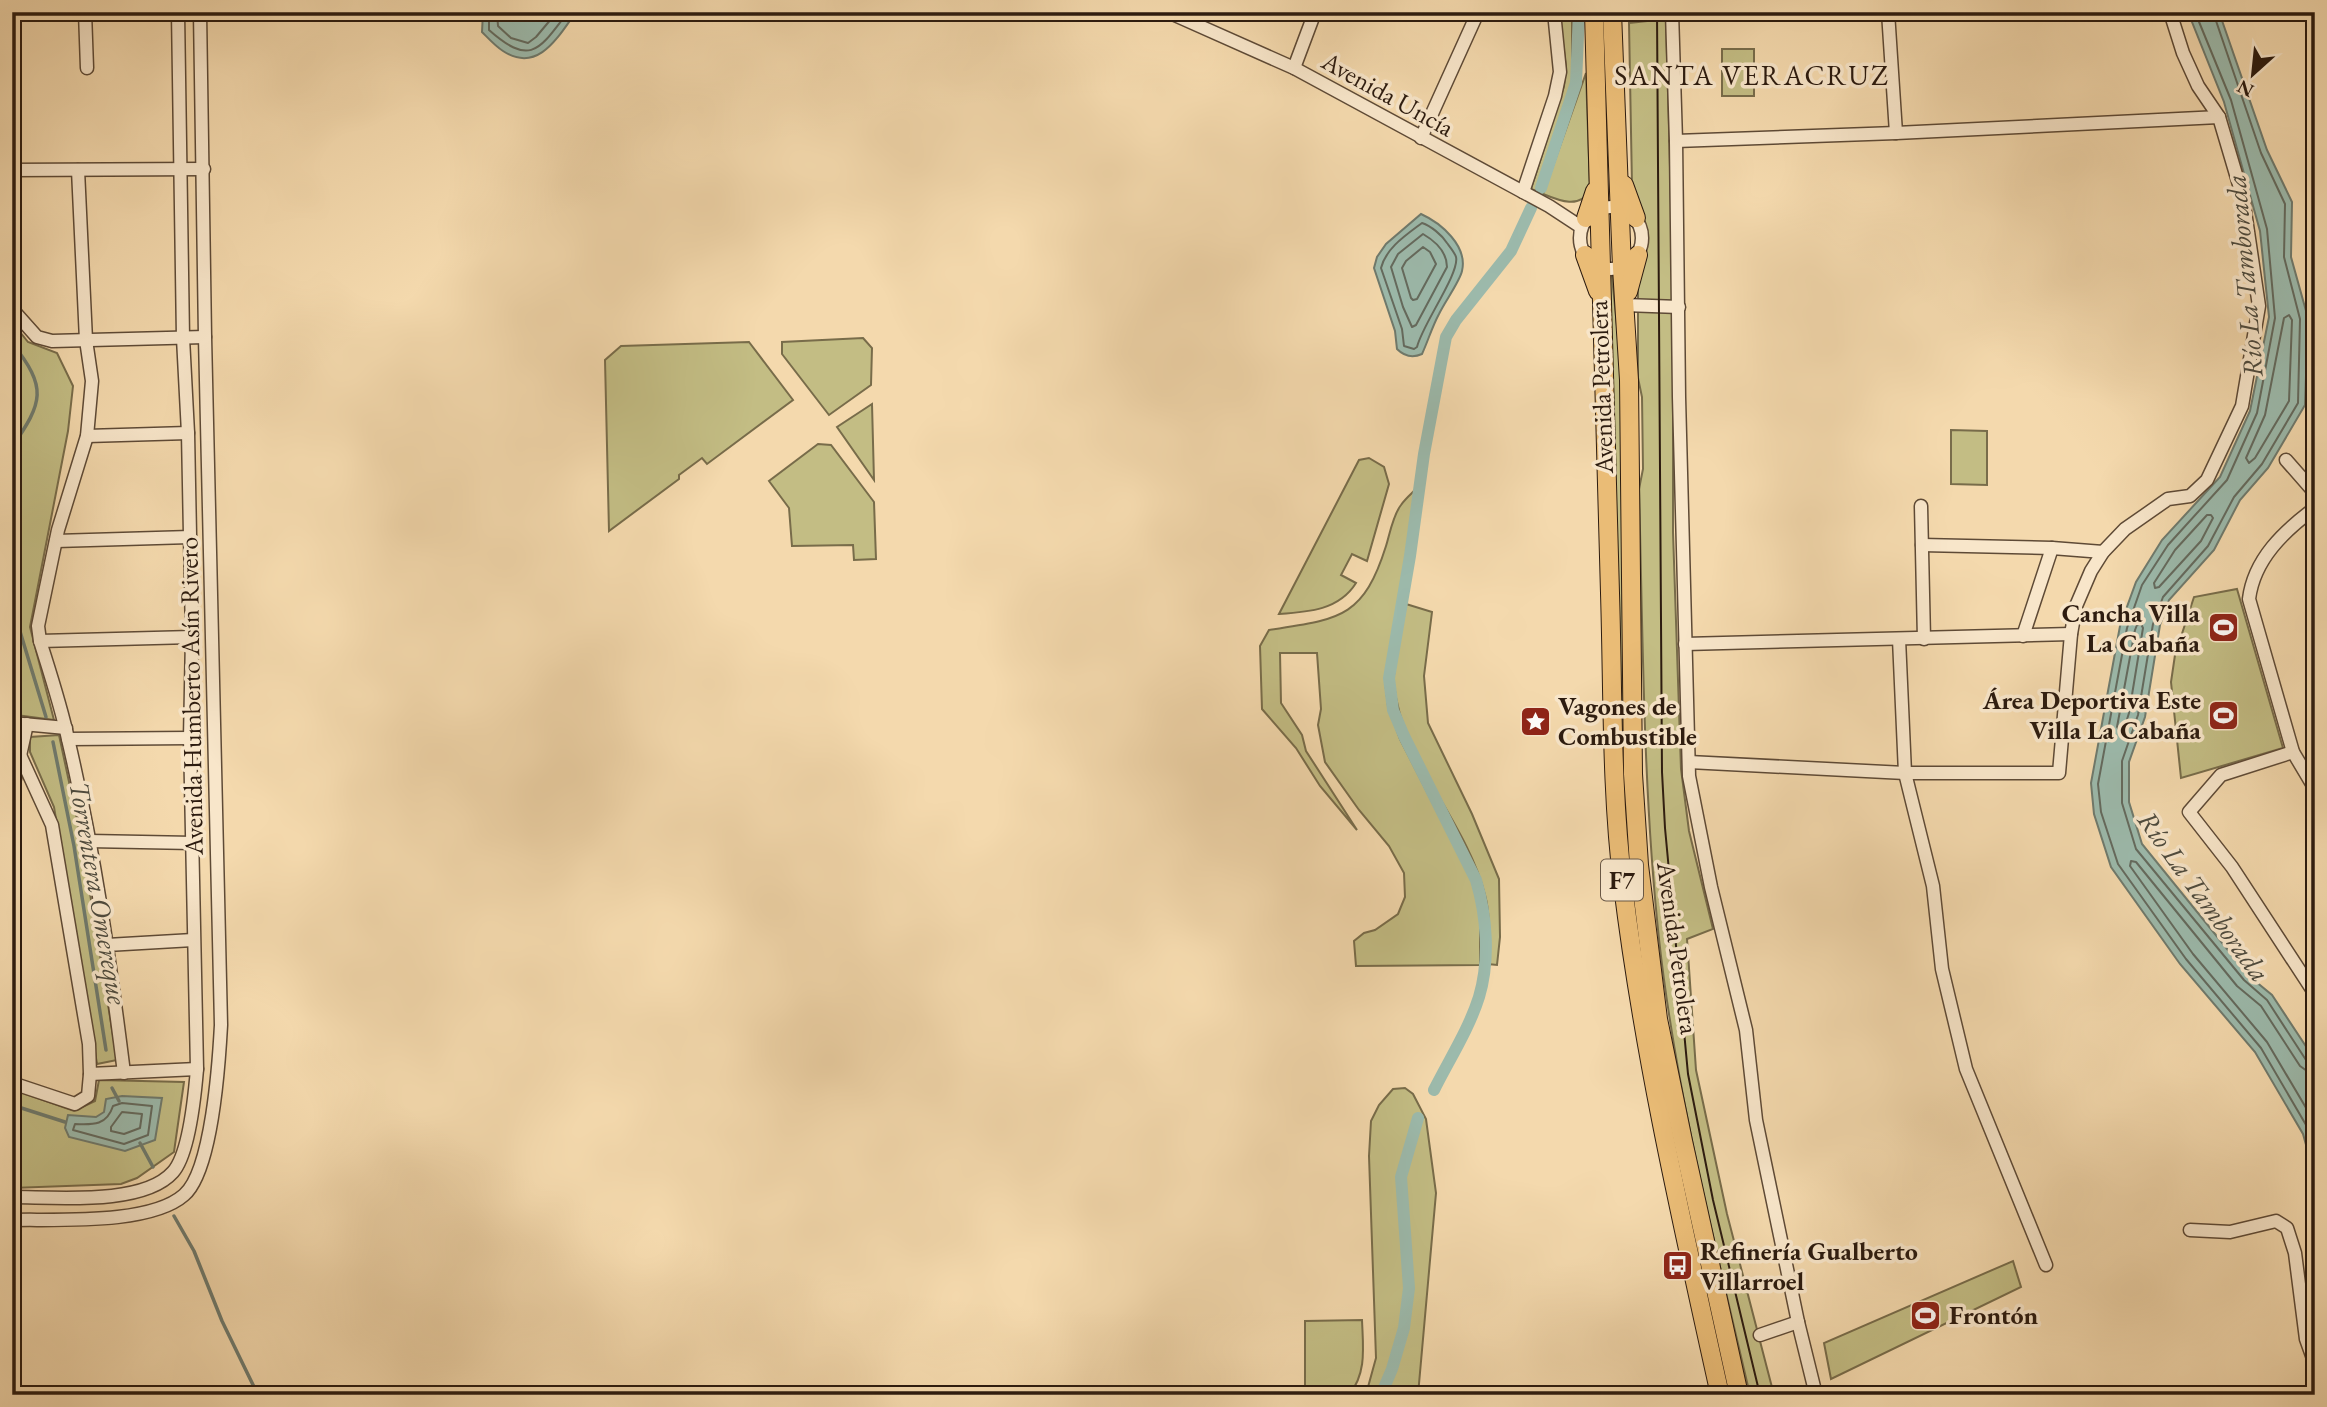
<svg xmlns="http://www.w3.org/2000/svg" width="2327" height="1407" font-family="'EB Garamond',serif">
	<style>
		.green { fill: #c3bd84; stroke: #786c4a; stroke-width: 2 }
		.water { fill: #9cbaac; stroke: #6f7a6d; stroke-width: 2 }
		.lines { fill: none; stroke-linecap: round; stroke-linejoin: round }
		.shore { stroke: #646a5e; stroke-width: 2 }
		.stream { stroke: #6f7a6d; stroke-width: 3.5 }
		.canal { stroke: #9cbaac; stroke-width: 12 }
		.minor-casing { stroke: #5e4a36; stroke-width: 15 }
		.highway-casing { stroke: #2c1b0f; stroke-width: 20 }
		.minor { stroke: #f8e6ca; stroke-width: 12 }
		.highway { stroke: #eabc76; stroke-width: 18 }
		.tram { stroke: #2c1b0f; stroke-width: 2 }
		.labels { text-anchor: middle; dominant-baseline: central; stroke-width: 7; stroke-linejoin: round; paint-order: stroke }
		.shield { fill: #f8e6ca; stroke: #695847; stroke-width: 2 }
		.shield-label { font-size: 24px; font-weight: bold; fill: #2c1b0f }
		.street-label { font-size: 26px; fill: #2c1b0f; stroke: #f8e6ca }
		.poi-label { font-size: 26px; font-weight: bold; fill: #2c1b0f; stroke: #f8e6ca; text-anchor: start }
		.neighbourhood-label { font-size: 28px; letter-spacing: 2px; fill: #2c1b0f; stroke: #f8e6ca }
		.water-label { font-size: 28px; font-style: italic; fill: #4e4b3e; stroke: #f8e6ca }
	</style>
	<rect width="100%" height="100%" fill="#f4d9ad"/>
	<filter id="stains"><feTurbulence type="fractalNoise" baseFrequency=".00286" numOctaves="4"/><feColorMatrix values="0 0 0 0 .2 0 0 0 0 .09 0 0 0 0 .02 0 0 0 .5 -.17"/></filter>
	<radialGradient id="worn" r=".72"><stop offset=".6" stop-color="#630" stop-opacity="0"/><stop offset="1" stop-color="#630" stop-opacity=".3"/></radialGradient>
	<!-- green -->
	<g class="green">
		<polygon points="1559,12 1572,12 1572,82 1536,191 1531,189 1564,86 1566,67"/>
		<path d="M1666 19 1673 278V532L1681 769 1689 831 1713 929 1687 939 1696 1070 1727 1214 1774 1395H1750C1715 1244 1676 1093 1659 939 1643 790 1643 639 1639 489L1643 469 1642 397 1638 378V273L1646 252V242L1645 223 1632 186 1629 23Z"/>
		<rect x="1722" y="49" width="32" height="47"/>
		<path d="M1586 73 1590 190C1580 209 1560 201 1543 194Z"/>
		<polygon points="1609,277 1612,277 1620,356 1624,481 1629,809 1732,1395 1726,1395 1648,1023 1623,817"/>
		<polygon points="12,322 28,342 57,353 73,386 68,431 30,627 54,720 16,715 21,689 12,657 12,407 20,392 12,358"/>
		<polygon points="863,338 872,348 871,385 829,415 782,354 782,342"/>
		<polygon points="749,342 793,400 707,464 702,458 679,475 679,479 609,531 605,360 621,346"/>
		<polygon points="872,404 874,480 837,427"/>
		<polygon points="1951,430 1987,431 1987,485 1951,484"/>
		<polygon points="818,444 831,445 874,502 876,559 854,560 853,545 792,546 789,508 769,481"/>
		<path d="M1369 458 1384 467 1389 484 1367 561 1352 554 1341 575 1356 583C1339 610 1309 612 1279 614L1359 460Z"/>
		<path d="M1416 489 1399 602 1385 681 1388 706 1400 739 1472 880 1480 907V965L1356 966 1354 941 1364 933 1375 930 1398 914 1405 897 1404 873 1389 846 1359 810 1325 762 1318 725 1321 709 1317 653H1280L1281 703 1302 735 1306 751 1357 830 1320 786 1296 748 1262 709 1260 646 1269 630C1339 619 1363 619 1386 546 1390 533 1393 515 1401 505 1405 499 1411 494 1416 489Z"/>
		<polygon points="2237,589 2283,748 2181,778 2171,682 2175,655 2194,597"/>
		<path d="M1406 604 1432 612 1424 676 1428 723 1472 814 1499 879 1500 937 1497 965 1488 964C1488 942 1491 917 1485 895 1466 820 1402 762 1394 684 1392 666 1403 624 1406 604Z"/>
		<polygon points="59,735 81,838 117,1060 97,1064 54,807 30,752 30,737"/>
		<polygon points="99,1080 184,1082 174,1152 137,1178 121,1184 12,1188 12,1089 74,1111 95,1101"/>
		<polygon points="1405,1088 1413,1094 1426,1119 1436,1193 1418,1395 1362,1395 1368,1387 1376,1358 1369,1156 1371,1121 1379,1105 1393,1089"/>
		<polygon points="2013,1261 2021,1287 1831,1379 1824,1343"/>
		<path d="M1362 1320C1363 1347 1367 1373 1349 1395H1305V1321Z"/>
	</g>
	<!-- water -->
	<g class="water">
		<path d="M483 12H576C558 37 538 74 503 51 495 46 488 38 482 32Z"/>
		<polygon points="2188,12 2219,12 2267,150 2292,202 2291,257 2308,318 2305,405 2268,468 2240,500 2214,550 2169,600 2160,625 2145,717 2129,762 2129,802 2142,844 2249,976 2272,995 2315,1060 2315,1301 2313,1170 2303,1134 2255,1052 2180,964 2111,867 2094,814 2091,783 2120,626 2136,582 2162,540 2220,477 2250,411 2269,317 2260,231 2224,102"/>
		<path d="M1421 214C1441 223 1468 246 1462 271 1460 281 1444 303 1439 314 1432 327 1428 341 1422 354 1413 358 1404 356 1397 349L1395 331 1374 268 1377 257 1386 244Z"/>
		<polygon points="122,1096 162,1098 155,1140 125,1151 69,1137 65,1128 68,1115 96,1117 104,1112 106,1099"/>
	</g>
	<g class="lines">
		<!-- shore -->
		<g class="shore">
			<path d="M489 12V30C531 67 539 50 568 12"/>
			<polyline points="497,12 498,26 511,38 528,43 536,37 557,12"/>
			<polyline points="2195,12 2231,100 2267,229 2275,318 2257,413 2227,480 2168,545 2142,585 2127,628 2098,784 2101,812 2118,864 2186,959 2261,1048 2309,1130 2315,1150"/>
			<polyline points="2213,12 2261,153 2285,204 2284,257 2300,319 2298,403 2262,464 2234,497 2208,546 2163,597 2153,624 2138,715 2122,761 2122,803 2136,849 2244,980 2267,1000 2306,1060 2315,1063"/>
			<path d="M1422 223C1431 226 1442 235 1447 243 1450 247 1455 253 1456 257 1460 273 1422 325 1417 347L1414 349 1404 346 1402 329 1381 268C1386 248 1406 235 1422 223Z"/>
			<path d="M1423 234C1435 241 1447 252 1447 267L1416 325 1412 327 1403 307 1391 267 1398 254Z"/>
			<polygon points="1423,247 1430,252 1436,264 1417,299 1413,300 1411,298 1402,268 1406,261"/>
			<polygon points="2289,315 2292,320 2289,401 2255,458 2249,463 2246,458 2265,415 2284,318"/>
			<polygon points="2207,515 2211,515 2213,518 2201,541 2159,587 2155,588 2154,583 2175,550"/>
			<polygon points="2141,624 2143,628 2129,713 2124,729 2120,731 2117,727 2135,630 2137,625"/>
			<polyline points="2315,1072 2307,1071 2300,1066 2261,1006 2237,986 2136,862 2131,861 2130,866 2193,954 2267,1042 2315,1123"/>
			<path d="M122 1103 152 1106 148 1135 124 1144 73 1130 75 1124C94 1125 107 1125 113 1106Z"/>
			<polygon points="122,1112 142,1114 140,1128 124,1134 111,1131 111,1127"/>
		</g>
		<!-- stream -->
		<g class="stream">
			<path d="M12 343C48 388 43 402 12 447"/>
			<polyline points="12,605 46,717"/>
			<polyline points="53,742 74,846 106,1050"/>
			<polyline points="112,1088 119,1101"/>
			<polyline points="12,1105 65,1122"/>
			<polyline points="140,1143 153,1167"/>
			<polyline points="174,1216 194,1251 222,1321 258,1395"/>
		</g>
		<!-- canal -->
		<g class="canal">
			<polyline points="1541,188 1576,83 1579,12"/>
			<path d="M1434 1090C1449 1060 1469 1029 1479 997 1490 960 1487 917 1476 880L1404 736 1393 710 1389 678 1410 556 1424 454 1446 337 1456 320 1511 251 1531 208"/>
			<polyline points="1381,1395 1392,1369 1404,1328 1409,1288 1401,1177 1418,1118"/>
		</g>
		<defs>
			<g id="minor">
				<polyline points="85,12 87,68"/>
				<polyline points="1168,12 1294,68 1549,206 1581,227"/>
				<polyline points="1672,12 1676,141 1679,397 1689,776 1711,887 1746,1030 1756,1120 1798,1322 1816,1395"/>
				<polyline points="1888,12 1896,133"/>
				<polyline points="1294,68 1315,12"/>
				<polyline points="1421,138 1478,12"/>
				<polyline points="1676,141 1896,133 2219,117"/>
				<polyline points="12,170 204,169"/>
				<path d="M78 170 86 340 92 381 87 436 58 530 38 626 40 641C50 673 61 706 68 739 94 849 110 961 124 1073"/>
				<polyline points="1523,192 1555,96 1560,72 1554,12"/>
				<circle cx="1611" cy="238" r="31"/>
				<polyline points="1625,305 1679,307"/>
				<polyline points="12,309 37,337 52,341 205,337"/>
				<polyline points="87,436 188,433"/>
				<polyline points="2286,460 2315,493"/>
				<polyline points="1921,506 1924,639"/>
				<path d="M2315 508C2284 531 2254 559 2249 599L2293 752 2315 789"/>
				<polyline points="56,541 190,537"/>
				<polyline points="1922,545 2052,548 2103,552"/>
				<polyline points="2023,636 2052,548"/>
				<polyline points="1899,639 1905,773 1933,886 1942,969 1966,1069 2046,1265"/>
				<polyline points="40,641 192,637"/>
				<polyline points="1685,644 2071,634"/>
				<polyline points="12,686 12,691"/>
				<polyline points="12,723 66,728"/>
				<polyline points="68,739 190,738"/>
				<polyline points="2293,752 2221,775 2189,812 2232,867 2315,994"/>
				<polyline points="1689,762 1905,773 2059,773 2071,634 2076,606 2091,571 2103,552 2125,529 2168,499 2190,496 2207,480 2242,406 2259,306 2243,198 2219,117 2198,86 2183,53 2170,12"/>
				<polyline points="12,792 27,724"/>
				<polyline points="89,841 193,843"/>
				<polyline points="107,945 193,940"/>
				<polyline points="90,1074 197,1069"/>
				<polyline points="12,1083 75,1104 88,1096 90,1074 89,1044 52,825 20,755"/>
				<path d="M12 1197C55 1197 143 1206 173 1172 189 1154 195 1093 197 1069L190 738 192 637 188 433 183 338 178 12"/>
				<path d="M12 1220C57 1219 150 1225 184 1195 212 1171 219 1062 221 1025L205 337 200 12"/>
				<polyline points="2190,1230 2230,1232 2276,1221 2287,1228 2295,1253 2306,1339 2315,1364"/>
				<polyline points="1760,1335 1798,1322"/>
			</g>
			<g id="highway">
				<path d="M1594 12C1600 206 1604 399 1610 593 1613 690 1611 790 1623 886 1644 1058 1683 1227 1720 1395"/>
				<polyline points="1612,12 1622,268 1629,380 1633,774 1639,865 1658,1019 1683,1141 1739,1395"/>
				<polyline points="1624,185 1636,218"/>
				<polyline points="1586,218 1595,191"/>
				<polyline points="1585,255 1598,291"/>
				<polyline points="1628,292 1638,255"/>
			</g>
		</defs>
		<!-- minor casing -->
		<use href="#minor" class="minor-casing"/>
		<!-- highway casing -->
		<use href="#highway" class="highway-casing"/>
		<!-- minor -->
		<use href="#minor" class="minor"/>
		<!-- highway -->
		<use href="#highway" class="highway"/>
		<!-- tram -->
		<polyline class="tram" points="1657,12 1662,772 1665,828 1688,1074 1713,1200 1760,1395"/>
	</g>
	<!-- icons -->
	<defs>
		<symbol id="stadium-square" viewBox="-11 -11 22 22"><rect x="-9" y="-9" width="18" height="18" rx="4" fill="#8f2418" stroke="#f8e6ca"/><path d="M0-5a6.5 5 0 1 0 0 10a6.5 5 0 1 0 0-10ZM-3.5-1.8h7v3.6h-7Z" fill="#fff"/></symbol>
		<symbol id="sight-square" viewBox="-11 -11 22 22"><rect x="-9" y="-9" width="18" height="18" rx="4" fill="#8f2418" stroke="#f8e6ca"/><path d="M0-6L1.8-2.2L6-1.7L2.9 1.2L3.7 5.4L0 3.3L-3.7 5.4L-2.9 1.2L-6-1.7L-1.8-2.2Z" fill="#fff"/></symbol>
		<symbol id="bus-square" viewBox="-11 -11 22 22"><rect x="-9" y="-9" width="18" height="18" rx="4" fill="#8f2418" stroke="#f8e6ca"/><path d="M-5-6H5V4H4V6H2V4H-2V6H-4V4H-5ZM-3.5-4V0h7V-4ZM-3.5 1.2v1.5H-2V1.2ZM2 1.2v1.5H3.5V1.2Z" fill="#fff"/></symbol>
	</defs>
	<g fill-rule="evenodd">
		<use href="#stadium-square" x="2206" y="610" width="35" height="35"/>
		<use href="#stadium-square" x="2206" y="698" width="35" height="35"/>
		<use href="#sight-square" x="1518" y="704" width="35" height="35"/>
		<use href="#bus-square" x="1660" y="1248" width="35" height="35"/>
		<use href="#stadium-square" x="1908" y="1298" width="35" height="35"/>
	</g>
	<g class="labels">
		<!-- shield labels -->
		<rect class="shield" x="1601" y="859.5" width="42" height="41" rx="5"/>
		<g class="shield-label">
			<text x="1622" y="880">F7</text>
		</g>
		<!-- street labels -->
		<g class="street-label">
			<text transform="translate(1388 94) rotate(29)">Avenida Uncía</text>
			<text transform="translate(1601 387) rotate(-92)">Avenida Petrolera</text>
			<text transform="translate(191 696) rotate(-91)">Avenida Humberto Asín Rivero</text>
			<text transform="translate(1678 948) rotate(82)">Avenida Petrolera</text>
		</g>
		<!-- poi labels -->
		<g class="poi-label">
			<text x="2200" y="613" text-anchor="end">Cancha Villa<tspan x="2200" dy="30">La Cabaña</tspan></text>
			<text x="2201" y="700" text-anchor="end">Área Deportiva Este<tspan x="2201" dy="30">Villa La Cabaña</tspan></text>
			<text x="1558" y="706">Vagones de<tspan x="1558" dy="30">Combustible</tspan></text>
			<text x="1700" y="1251">Refinería Gualberto<tspan x="1700" dy="30">Villarroel</tspan></text>
			<text x="1949" y="1315">Frontón</text>
		</g>
		<!-- neighbourhood labels -->
		<g class="neighbourhood-label">
			<text x="1752" y="75">SANTA VERACRUZ</text>
		</g>
		<!-- water labels -->
		<g class="water-label">
			<text transform="translate(2244 276) rotate(-95)">Río La Tamborada</text>
			<text transform="translate(99 893) rotate(80)">Torrentera Omereque</text>
			<text transform="translate(2204 896) rotate(54)">Río La Tamborada</text>
		</g>
	</g>
	<!-- margin -->
	<rect width="2327" height="1407" fill="none" stroke="#f4d9ad" stroke-width="42"/>
	<rect x="14" y="14" width="2299" height="1379" fill="none" stroke="#2c1b0f" stroke-width="3.5"/>
	<rect x="21" y="21" width="2285" height="1365" fill="none" stroke="#2c1b0f" stroke-width="2"/>
	<!-- north arrow -->
	<g transform="translate(2253 74) rotate(207)" stroke="#f8e6ca" stroke-width="5" paint-order="stroke">
	<path d="M0-5L12 26L0 18L-12 26Z" fill="#2c1b0f"/>
	<text y="-10" font-size="19" font-weight="bold" text-anchor="middle" fill="#2c1b0f">N</text>
	</g>
	<rect width="100%" height="100%" filter="url(#stains)"/>
	<rect width="100%" height="100%" fill="url(#worn)"/>
</svg>
